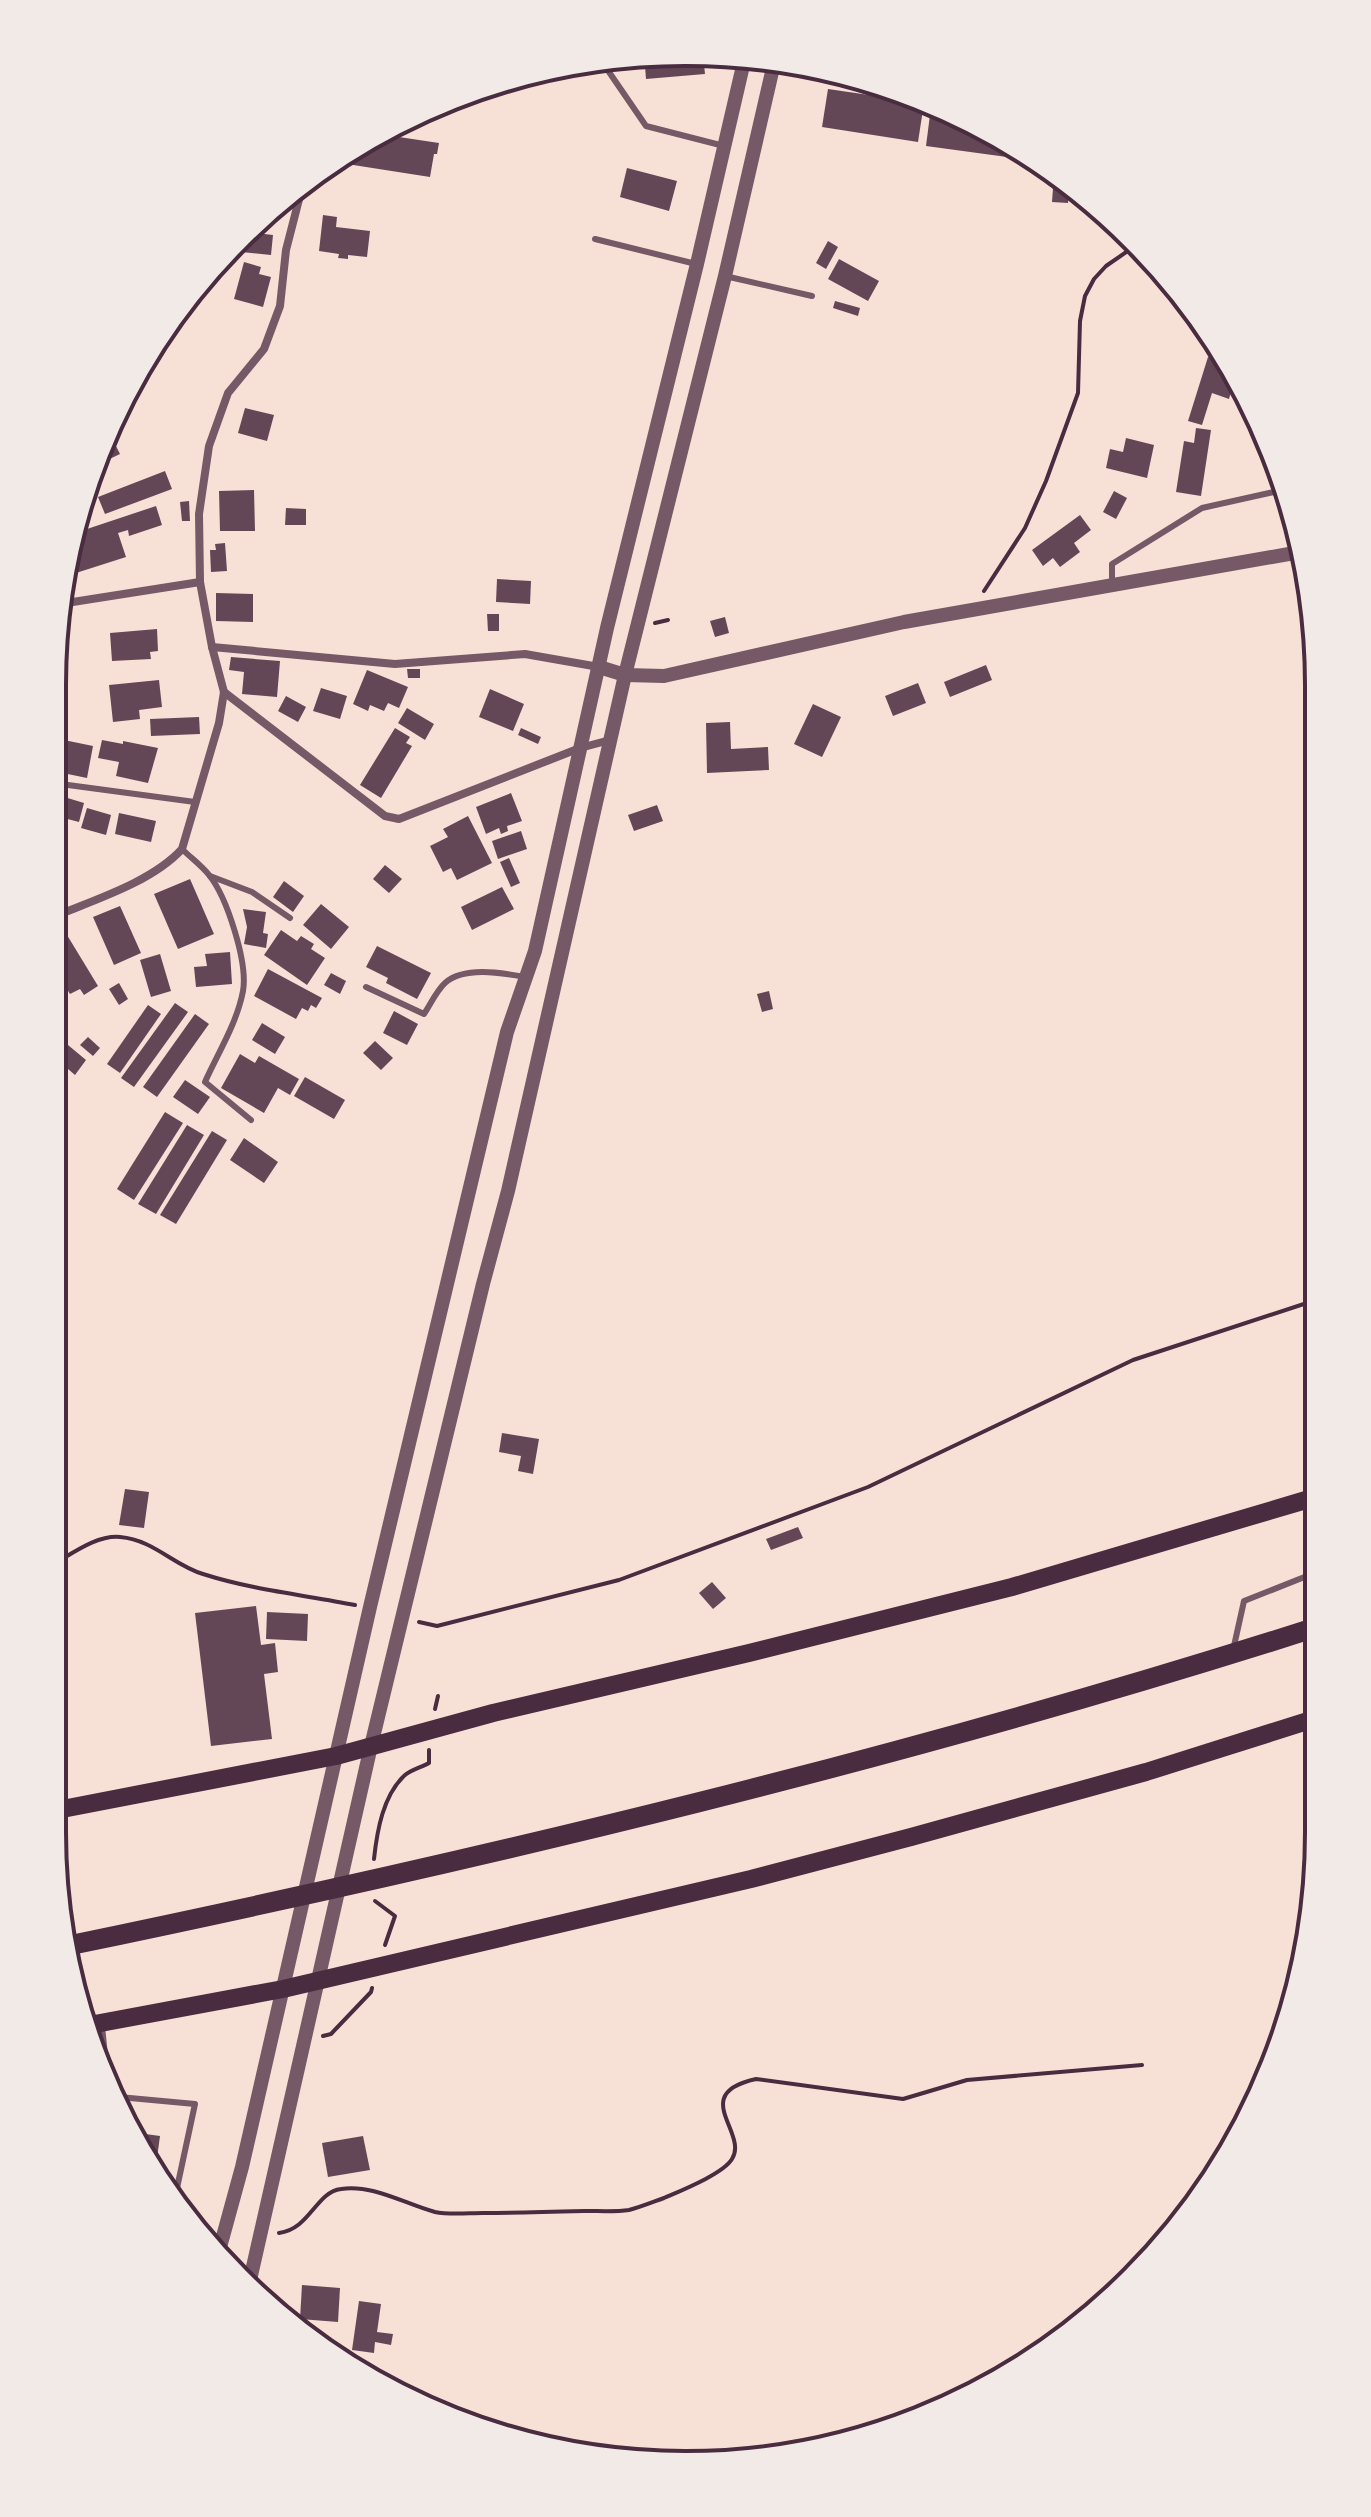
<svg xmlns="http://www.w3.org/2000/svg" width="1371" height="2517" font-family="Poppins,sans-serif">
	<style>
		.building { fill: #644757 }
		.lines { fill: none; stroke-linecap: round; stroke-linejoin: round }
		.path { stroke: #4a2c40; stroke-width: 4 }
		.service { stroke: #755966; stroke-width: 6 }
		.minor { stroke: #755966; stroke-width: 8 }
		.tertiary { stroke: #755966; stroke-width: 14 }
		.trunk { stroke: #4a2c40; stroke-width: 18 }
		.motorway { stroke: #4a2c40; stroke-width: 20 }
		.rim { fill: none; stroke: #4a2c40; stroke-width: 4 }
	</style>
	<rect width="100%" height="100%" fill="#f7e1d7"/>
	<!-- building -->
	<g class="building">
		<polygon points="644,53 703,55 705,74 646,79"/>
		<polygon points="828,89 924,103 918,142 822,127"/>
		<polygon points="931,107 939,108 1002,137 1036,161 926,146"/>
		<polygon points="379,134 439,143 437,154 434,154 430,177 334,162"/>
		<polygon points="627,168 677,181 669,211 620,197"/>
		<polygon points="1054,174 1069,185 1068,203 1052,202"/>
		<polygon points="323,215 337,217 336,227 370,231 367,257 348,255 348,259 338,258 339,254 319,251"/>
		<polygon points="247,232 273,235 271,255 241,252 242,237"/>
		<polygon points="828,241 838,247 826,269 816,263"/>
		<polygon points="839,259 879,281 868,301 828,279"/>
		<polygon points="244,262 261,267 259,274 271,277 263,307 234,299"/>
		<polygon points="835,301 860,308 858,316 833,308"/>
		<polygon points="1208,357 1220,361 1218,368 1227,371 1225,377 1231,392 1229,399 1212,393 1202,425 1188,421"/>
		<polygon points="245,408 274,415 267,441 238,433"/>
		<polygon points="1196,428 1211,430 1201,496 1176,492 1184,441 1194,443"/>
		<polygon points="110,434 120,454 97,465"/>
		<polygon points="1126,438 1154,445 1147,478 1106,468 1110,449 1123,452"/>
		<polygon points="165,471 172,489 105,514 98,497"/>
		<polygon points="254,490 255,531 220,531 219,491"/>
		<polygon points="1114,491 1127,498 1116,519 1103,512"/>
		<polygon points="189,501 190,521 182,521 180,502"/>
		<polygon points="156,506 162,525 129,536 128,530 118,533 126,557 76,573 73,565 66,567 72,534"/>
		<polygon points="286,508 306,509 306,525 285,525"/>
		<polygon points="1080,515 1091,530 1074,543 1080,552 1060,567 1053,558 1043,566 1032,550"/>
		<polygon points="225,543 227,571 211,572 210,550 216,550 215,544"/>
		<polygon points="497,579 531,581 530,604 496,602"/>
		<polygon points="216,593 253,594 253,622 216,621"/>
		<polygon points="487,614 499,614 499,631 488,631"/>
		<polygon points="725,617 729,633 715,637 710,621"/>
		<polygon points="157,629 158,651 150,652 151,659 112,661 110,633"/>
		<polygon points="231,657 280,661 277,697 242,694 244,672 229,670"/>
		<polygon points="986,665 992,680 950,697 944,682"/>
		<polygon points="407,669 420,669 420,678 408,678"/>
		<polygon points="367,670 408,687 399,708 388,703 384,711 370,705 368,711 353,704"/>
		<polygon points="159,680 162,707 139,710 140,719 113,722 109,685"/>
		<polygon points="918,683 926,703 893,716 885,696"/>
		<polygon points="321,688 347,696 340,719 313,711"/>
		<polygon points="490,689 524,704 513,731 479,717"/>
		<polygon points="286,696 306,707 298,722 278,711"/>
		<polygon points="813,704 841,717 822,757 794,744"/>
		<polygon points="407,708 434,724 425,740 398,723"/>
		<polygon points="199,717 200,734 151,736 150,719"/>
		<polygon points="730,722 731,749 768,747 769,770 707,773 706,723"/>
		<polygon points="395,728 410,737 406,743 412,746 381,798 360,785"/>
		<polygon points="521,728 541,737 538,744 518,735"/>
		<polygon points="59,739 93,746 87,778 53,771"/>
		<polygon points="102,740 123,744 123,741 158,748 148,783 116,776 119,762 98,758"/>
		<polygon points="511,793 522,821 507,826 508,831 501,834 499,828 486,834 476,807"/>
		<polygon points="61,796 84,803 79,822 56,816"/>
		<polygon points="657,805 663,821 634,831 628,815"/>
		<polygon points="87,808 111,815 106,835 81,828"/>
		<polygon points="119,813 156,821 151,842 115,834"/>
		<polygon points="468,816 492,863 457,880 451,868 443,872 430,846 448,837 443,829"/>
		<polygon points="521,831 527,849 498,859 492,841"/>
		<polygon points="509,858 520,883 511,887 500,862"/>
		<polygon points="385,865 402,879 389,893 373,879"/>
		<polygon points="190,879 214,934 178,949 154,894"/>
		<polygon points="284,881 304,896 293,912 273,897"/>
		<polygon points="502,887 514,909 472,930 461,907"/>
		<polygon points="321,904 349,927 331,949 303,925"/>
		<polygon points="120,906 141,953 114,965 93,917"/>
		<polygon points="243,909 266,912 263,933 268,934 266,948 244,944 247,927"/>
		<polygon points="281,930 297,941 301,936 314,944 311,949 325,958 307,985 264,955"/>
		<polygon points="67,935 98,986 84,995 80,989 70,994 53,967 53,944"/>
		<polygon points="377,946 431,973 417,999 386,983 388,978 366,967"/>
		<polygon points="230,952 232,984 196,987 194,967 207,966 205,954"/>
		<polygon points="160,954 171,991 151,997 140,960"/>
		<polygon points="268,969 322,998 316,1008 311,1005 308,1011 302,1008 296,1019 254,996"/>
		<polygon points="331,973 346,981 340,994 324,985"/>
		<polygon points="119,983 128,999 119,1005 109,989"/>
		<polygon points="769,991 773,1009 762,1012 757,994"/>
		<polygon points="175,1003 188,1012 134,1087 121,1078"/>
		<polygon points="148,1005 161,1014 120,1073 107,1064"/>
		<polygon points="394,1011 418,1024 407,1045 383,1033"/>
		<polygon points="195,1014 209,1024 157,1097 143,1087"/>
		<polygon points="262,1023 285,1037 275,1054 252,1040"/>
		<polygon points="88,1037 100,1048 93,1056 80,1045"/>
		<polygon points="62,1040 86,1060 75,1075 53,1056 53,1051"/>
		<polygon points="375,1041 393,1058 381,1070 363,1053"/>
		<polygon points="240,1054 255,1063 259,1056 299,1079 290,1095 278,1088 264,1113 221,1088"/>
		<polygon points="305,1077 345,1100 334,1119 294,1096"/>
		<polygon points="185,1080 210,1097 198,1114 173,1097"/>
		<polygon points="165,1112 183,1123 134,1200 117,1189"/>
		<polygon points="53,1123 66,1126 54,1168 53,1168"/>
		<polygon points="187,1125 204,1135 156,1214 138,1204"/>
		<polygon points="212,1131 227,1140 176,1224 160,1215"/>
		<polygon points="244,1138 278,1162 264,1183 230,1160"/>
		<polygon points="502,1433 539,1439 533,1474 518,1471 521,1456 499,1452"/>
		<polygon points="125,1489 149,1492 144,1528 119,1525"/>
		<polygon points="798,1527 803,1538 771,1550 766,1539"/>
		<polygon points="712,1582 726,1598 713,1609 699,1593"/>
		<polygon points="256,1606 261,1645 275,1643 278,1672 264,1674 272,1739 211,1746 195,1613"/>
		<polygon points="267,1612 308,1614 307,1641 266,1639"/>
		<polygon points="138,2133 160,2136 156,2166"/>
		<polygon points="363,2136 370,2170 328,2177 322,2143"/>
		<polygon points="302,2285 340,2288 338,2322 300,2319"/>
		<polygon points="359,2301 381,2304 377,2332 393,2334 391,2345 375,2342 374,2353 352,2350"/>
	</g>
	<g class="lines">
		<!-- path -->
		<g class="path">
			<polyline points="984,591 1025,528 1046,481 1078,393 1080,321 1085,296 1094,279 1106,266 1135,246"/>
			<polyline points="655,623 668,620"/>
			<path d="M52 1565C72 1554 96 1535 120 1537 154 1540 173 1565 203 1574 253 1590 304 1595 355 1605"/>
			<polyline points="419,1622 437,1626 619,1580 868,1487 1133,1360 1316,1300"/>
			<polyline points="435,1709 438,1696"/>
			<path d="M374 1859C377 1831 383 1795 405 1775 411 1770 422 1767 429 1763V1750"/>
			<polyline points="375,1901 395,1916 385,1945"/>
			<polyline points="323,2036 331,2034 371,1992 372,1988"/>
			<path d="M279 2233C310 2229 316 2192 341 2189 373 2184 405 2204 435 2212 449 2215 468 2213 483 2213 518 2213 552 2212 587 2211 600 2211 616 2212 629 2210 641 2207 653 2202 664 2198 680 2191 723 2174 732 2159 749 2133 688 2094 756 2079L903 2099 967 2080 1142 2065"/>
		</g>
		<!-- service -->
		<g class="service">
			<polyline points="609,72 646,126 724,146"/>
			<polyline points="595,239 696,264"/>
			<polyline points="725,276 812,296"/>
			<polyline points="1112,585 1112,564 1202,508 1283,490"/>
			<polyline points="68,785 195,802"/>
			<path d="M182 849C191 858 201 865 209 875 227 897 248 963 243 991 237 1023 218 1053 205 1082L251 1120"/>
			<polyline points="210,876 252,892 290,918"/>
			<path d="M366 987 424 1014C430 1005 437 990 445 983 464 966 502 973 525 977"/>
			<polyline points="1234,1646 1244,1601 1317,1572"/>
			<polyline points="102,2026 107,2075"/>
			<polyline points="119,2097 195,2104 177,2188"/>
		</g>
		<!-- minor -->
		<g class="minor">
			<polyline points="200,582 199,514 209,446 228,393 264,349 280,306 286,250 304,180"/>
			<polyline points="212,647 395,664 525,654 599,667"/>
			<polyline points="224,692 385,816 399,819 580,748 610,740"/>
			<path d="M53 917C94 900 152 882 182 849L219 723 224 692 212 647 200 582 60 604"/>
		</g>
		<!-- tertiary -->
		<g class="tertiary">
			<polyline points="599,667 625,675 664,676 904,622 1300,552"/>
			<polyline points="219,2251 242,2167 370,1607 507,1032 535,951 607,628 697,264 745,57"/>
			<polyline points="250,2280 371,1746 483,1284 508,1191 625,675 725,276 775,59"/>
		</g>
		<!-- trunk -->
		<g class="trunk">
			<polyline points="52,1811 336,1756 493,1713 749,1653 1012,1587 1316,1497"/>
			<polyline points="84,2026 283,1989 751,1879 911,1837 1146,1772 1317,1718"/>
		</g>
		<!-- motorway -->
		<path class="motorway" d="M71 1945C490 1858 908 1758 1317 1627"/>
	</g>
	<!-- crop -->
	<path d="M0 0H1371V2517H0ZM685 66H686A619 619 0 0 1 1305 685V1832A619 619 0 0 1 686 2451H685A619 619 0 0 1 66 1832V685A619 619 0 0 1 685 66Z" fill="#f1eae7" fill-rule="evenodd"/>
	<path class="rim" d="M685 66H686A619 619 0 0 1 1305 685V1832A619 619 0 0 1 686 2451H685A619 619 0 0 1 66 1832V685A619 619 0 0 1 685 66Z"/>
</svg>
